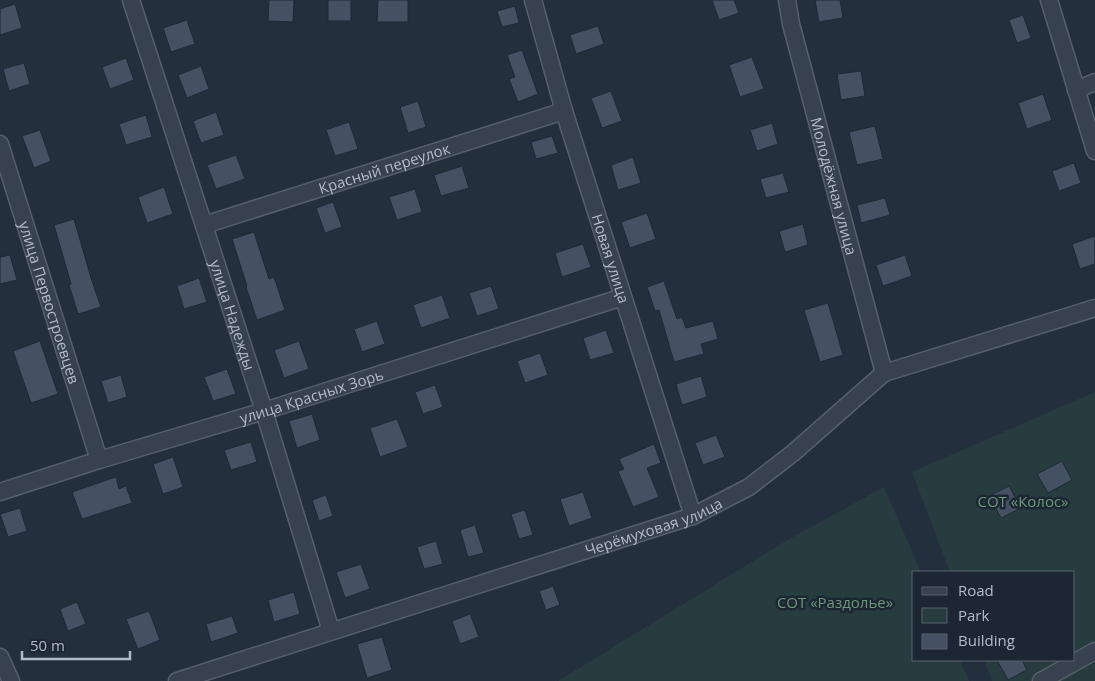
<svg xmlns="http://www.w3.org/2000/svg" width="1095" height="681" font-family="'Open Sans',sans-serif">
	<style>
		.green { fill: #263c3f }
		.building { fill: #455162; stroke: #1f2835 }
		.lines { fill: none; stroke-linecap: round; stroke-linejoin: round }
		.minor-casing { stroke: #565f6c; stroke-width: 19 }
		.minor { stroke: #38414e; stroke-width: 16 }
		.labels { text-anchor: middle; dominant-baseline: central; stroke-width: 5; stroke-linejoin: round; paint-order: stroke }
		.street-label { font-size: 15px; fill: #b4bcc9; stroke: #1d2633 }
		.park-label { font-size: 15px; fill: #6b9a76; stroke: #1d2633 }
	</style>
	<rect width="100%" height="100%" fill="#242f3e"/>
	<!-- green -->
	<g class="green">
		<polygon points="1095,392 1095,681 992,681 984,660 1074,660 1074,572 950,572 912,472"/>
		<polygon points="884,487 921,572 914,572 914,660 960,660 969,681 558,681 791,538"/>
	</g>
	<!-- building -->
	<g class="building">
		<polygon points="269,0 294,0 293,22 268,21"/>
		<rect x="328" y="0" width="23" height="21"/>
		<polygon points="378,0 408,0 408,22 377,22"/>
		<polygon points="712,0 734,0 739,13 719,20"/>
		<polygon points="815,0 840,0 843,18 819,22"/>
		<polygon points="15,4 22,28 0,35 0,9"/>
		<polygon points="515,6 519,23 502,27 497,11"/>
		<polygon points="1023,15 1031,38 1017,43 1009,20"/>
		<polygon points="187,20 195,44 171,52 163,28"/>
		<polygon points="598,26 604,44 576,54 570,35"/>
		<polygon points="522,50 538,94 518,102 509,79 515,77 507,55"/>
		<polygon points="752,57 764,89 740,97 729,65"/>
		<polygon points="126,58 134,80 110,89 102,67"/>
		<polygon points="24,63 30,84 9,91 3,69"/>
		<polygon points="201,66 209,89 187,98 178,75"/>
		<polygon points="861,71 865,96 841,100 837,74"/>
		<polygon points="611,91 622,121 602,128 591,98"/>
		<polygon points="1043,94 1052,120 1027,129 1018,103"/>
		<polygon points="418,101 426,127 408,133 400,107"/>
		<polygon points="216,112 224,135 201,143 193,121"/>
		<polygon points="146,115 152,137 126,145 119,124"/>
		<polygon points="349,122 358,149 335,156 326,130"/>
		<polygon points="772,123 778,144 757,151 750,130"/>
		<polygon points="875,126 883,159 857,165 849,132"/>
		<polygon points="40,130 51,161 34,168 22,136"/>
		<polygon points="552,136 558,153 536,159 531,142"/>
		<polygon points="236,155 245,179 216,189 207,165"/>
		<polygon points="633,157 641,183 618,190 611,165"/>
		<polygon points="1074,163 1081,183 1059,191 1052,171"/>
		<polygon points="462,166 469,188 441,196 434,175"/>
		<polygon points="783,173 789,192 766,198 760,179"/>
		<polygon points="164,187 173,214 147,223 138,197"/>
		<polygon points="415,189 422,212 397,220 389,197"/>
		<polygon points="885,198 890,215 861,223 857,205"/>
		<polygon points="333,202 342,227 325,233 316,208"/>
		<polygon points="647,213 656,239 630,248 621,222"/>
		<polygon points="74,219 91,278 101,307 78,314 69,285 71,284 54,225"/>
		<polygon points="803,224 808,245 785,252 779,231"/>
		<polygon points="254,232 269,279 274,277 285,310 257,320 246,287 247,286 232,239"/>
		<polygon points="1095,236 1095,264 1080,269 1072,244"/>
		<polygon points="583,244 591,267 562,277 555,253"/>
		<polygon points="10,255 17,280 0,284 0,257"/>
		<polygon points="905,255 912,276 883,286 876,265"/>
		<polygon points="199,278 207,302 184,309 177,286"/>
		<polygon points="664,281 677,319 682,317 686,328 713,321 718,339 701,344 704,354 674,362 659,310 655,311 647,287"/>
		<polygon points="491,286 499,309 477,316 469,293"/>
		<polygon points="442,295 450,318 421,328 413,305"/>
		<polygon points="828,303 843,355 820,362 804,310"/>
		<polygon points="377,321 385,344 362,352 354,329"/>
		<polygon points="606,330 614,353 590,360 583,338"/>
		<polygon points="40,341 58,394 31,403 13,351"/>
		<polygon points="299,341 309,369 284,378 274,350"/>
		<polygon points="540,353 548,375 525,383 517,361"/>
		<polygon points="227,369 236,394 213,401 204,377"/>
		<polygon points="121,375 127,397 108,403 101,381"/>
		<polygon points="701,376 707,397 682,405 676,384"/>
		<polygon points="435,385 443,407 423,414 415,392"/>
		<polygon points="312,414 320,440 297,448 289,421"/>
		<polygon points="397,419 408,447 380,457 370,428"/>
		<polygon points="716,435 725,457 703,465 695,443"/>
		<polygon points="251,442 257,462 231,470 224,450"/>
		<polygon points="654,444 661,463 647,468 659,497 633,507 618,471 624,469 619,459"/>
		<polygon points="173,457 183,487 163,494 153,464"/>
		<polygon points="1062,461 1072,480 1048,493 1037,474"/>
		<polygon points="116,477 119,489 126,486 132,503 82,519 72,492"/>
		<polygon points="1009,486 1021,508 1001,518 989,496"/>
		<polygon points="583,492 592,518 569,526 560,499"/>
		<polygon points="326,495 333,516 319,521 312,500"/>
		<polygon points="20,508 27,531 8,537 0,514"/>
		<polygon points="525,510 533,535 519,539 511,514"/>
		<polygon points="475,525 484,553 468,557 460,530"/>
		<polygon points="436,541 443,564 424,569 417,547"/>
		<polygon points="361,564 370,589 345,598 336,572"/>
		<polygon points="553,586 560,605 546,610 539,591"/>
		<polygon points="294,592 300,614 274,622 268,600"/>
		<polygon points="77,602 86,624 68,631 60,609"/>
		<polygon points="149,611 160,640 138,649 126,619"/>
		<polygon points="470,614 479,637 460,644 452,621"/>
		<polygon points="232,616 238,633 211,642 206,624"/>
		<polygon points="382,637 392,670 367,678 357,644"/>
		<polygon points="997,660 1022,660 1027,670 1008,680"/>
	</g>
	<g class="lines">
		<defs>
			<g id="minor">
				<path id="s1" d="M131 0 264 411 331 631"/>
				<path id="s2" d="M533 0 564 111 693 516"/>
				<path id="s3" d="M787 0 791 24 884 373"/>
				<polyline points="1049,0 1095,151"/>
				<polyline points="1076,90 1095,82"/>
				<path id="s4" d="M0 144 99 460"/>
				<path id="s5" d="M204 225 564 111"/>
				<path id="s6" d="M0 492 99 460 264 411 623 297"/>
				<polyline points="0,657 11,681"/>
				<path id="s7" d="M177 681 693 516 749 487 793 453 884 373 1095 308"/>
				<polyline points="1041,681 1095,651"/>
			</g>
		</defs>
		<!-- minor casing -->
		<use href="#minor" class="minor-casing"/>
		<!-- minor -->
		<use href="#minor" class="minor"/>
	</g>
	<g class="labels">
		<!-- street labels -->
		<g class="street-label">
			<text stroke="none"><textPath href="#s5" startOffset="189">Красный переулок</textPath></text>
			<text stroke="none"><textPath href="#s3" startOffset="192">Молодёжная улица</textPath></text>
			<text stroke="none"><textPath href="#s2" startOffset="270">Новая улица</textPath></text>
			<text stroke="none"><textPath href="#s4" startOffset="166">улица Первостроевцев</textPath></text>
			<text stroke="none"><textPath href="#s1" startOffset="331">улица Надежды</textPath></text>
			<text stroke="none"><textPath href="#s6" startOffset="326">улица Красных Зорь</textPath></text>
			<text stroke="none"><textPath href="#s7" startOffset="501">Черёмуховая улица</textPath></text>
		</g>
		<!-- park labels -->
		<g class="park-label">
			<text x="1023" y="501">СОТ «Колос»</text>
			<text x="835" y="602">СОТ «Раздолье»</text>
		</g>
	</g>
	<!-- legend -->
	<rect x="912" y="571" width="162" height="90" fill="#1d2633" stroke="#59626f"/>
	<rect x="922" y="587" width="25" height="8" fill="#38414e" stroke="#59626f"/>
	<text x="958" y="596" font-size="15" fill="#b4bcc9">Road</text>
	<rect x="922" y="608" width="25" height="15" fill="#263c3f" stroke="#59626f"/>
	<text x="958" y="621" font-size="15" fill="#b4bcc9">Park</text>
	<rect x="922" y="634" width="25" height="15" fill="#455162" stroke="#59626f"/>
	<text x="958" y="646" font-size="15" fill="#b4bcc9">Building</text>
	<!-- scale -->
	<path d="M22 651v8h108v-8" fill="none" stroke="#b4bcc9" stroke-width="2.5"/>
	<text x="30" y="651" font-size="15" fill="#b4bcc9" stroke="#1d2633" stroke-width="4" paint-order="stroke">50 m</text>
</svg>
